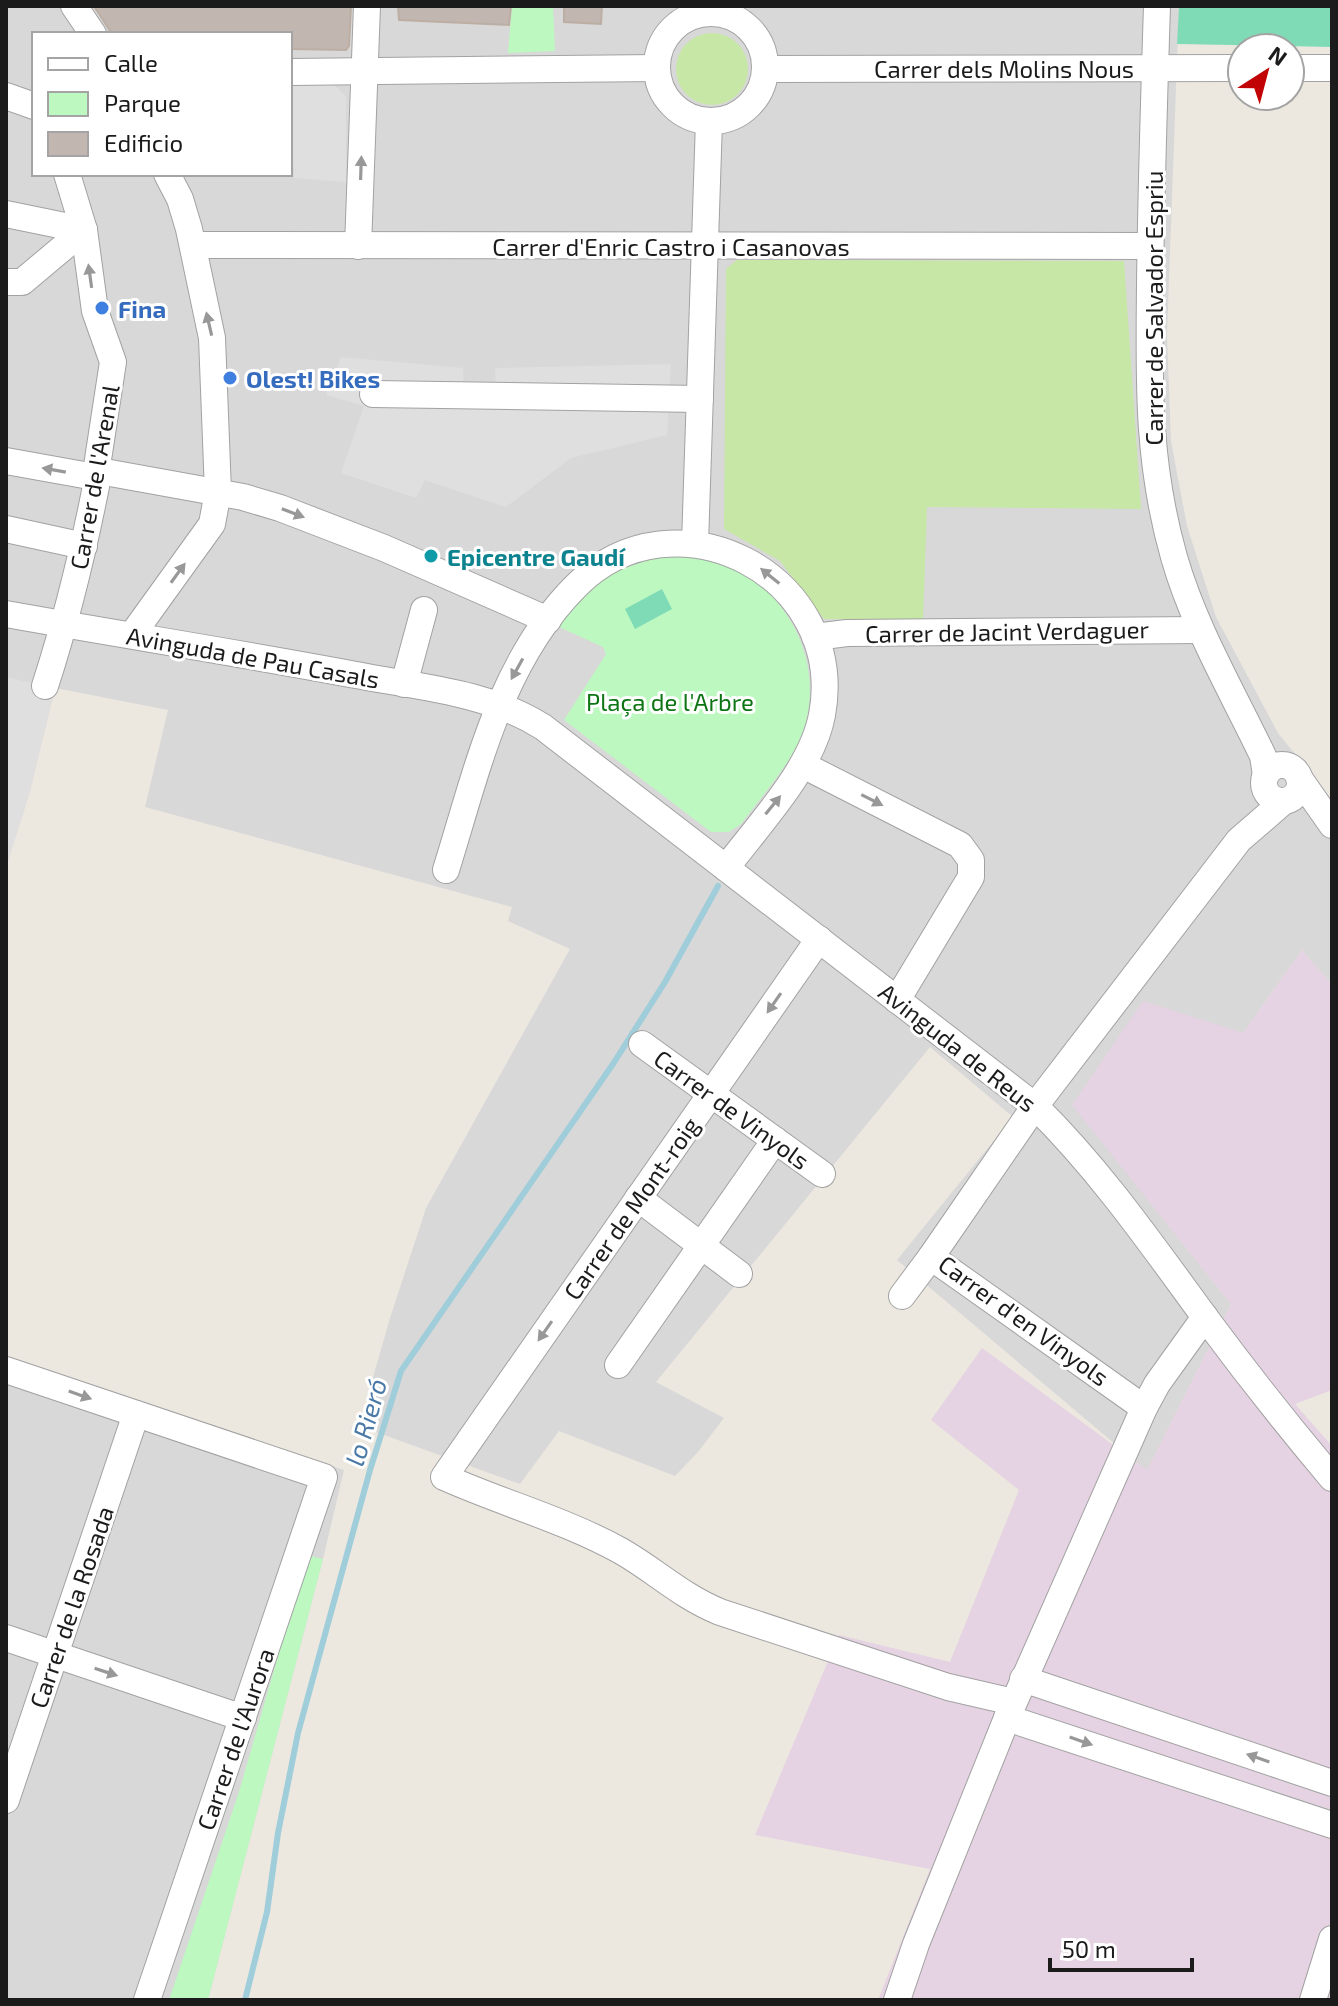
<svg xmlns="http://www.w3.org/2000/svg" width="1338" height="2006" font-family="'Exo 2',sans-serif">
	<style>
		.residential { fill: #d9d8d8; fill-rule: evenodd }
		.industrial { fill: #e5d2e2 }
		.grass { fill: #c6e7a5 }
		.park { fill: #bcf8c0 }
		.pitch { fill: #7edbb6 }
		.parking { fill: #dfdfdf }
		.lines { fill: none; stroke-linecap: round; stroke-linejoin: round }
		.stream { stroke: #a0cdda; stroke-width: 6 }
		.building { fill: #c1b7b0; stroke: #bdaea3; stroke-width: 2 }
		.minor-casing { stroke: #a2a2a2; stroke-width: 28 }
		.minor { stroke: #fff; stroke-width: 26 }
		.oneway { fill: #989898 }
		.shop-dot { fill: #3f7fe0; stroke: #fff; stroke-width: 3 }
		.culture-dot { fill: #0f9aa8; stroke: #fff; stroke-width: 3 }
		.labels { text-anchor: middle; dominant-baseline: central; stroke-width: 6; stroke-linejoin: round; paint-order: stroke }
		.street-label { font-size: 24px; fill: #1b1b1b; stroke: #fff }
		.shop-label { font-size: 24px; font-weight: bold; fill: #366cbe; stroke: #fff; text-anchor: start }
		.culture-label { font-size: 24px; font-weight: bold; fill: #0d838f; stroke: #fff; text-anchor: start }
		.park-label { font-size: 24px; fill: #0d7514; stroke: #fff }
		.water-label { font-size: 26px; font-style: italic; fill: #4a79a7; stroke: #fff }
	</style>
	<rect width="100%" height="100%" fill="#ece8e0"/>
	<!-- residential -->
	<g class="residential">
		<path d="M6 6H1179L1167 334 1171 441 1187 526 1216 617 1278 733 1332 800V985L1302 950 1243 1033 1072 1104 1231 1304 1147 1471 897 1260 1013 1117 930 1047 656 1382 724 1418 698 1452 675 1476 559 1431 520 1484 359 1426 390 1318 426 1208 570 949 508 921 512 907 145 807 168 710 55 688 30 791 6 867ZM34 34H290V174H34Z"/>
		<polygon points="6,1356 344,1470 323,1559 208,2000 6,2000"/>
	</g>
	<!-- industrial -->
	<polygon class="industrial" points="1302,950 1332,985 1332,1390 1295,1404 1332,1446 1332,2000 878,2000 930,1869 755,1835 839,1635 950,1662 1019,1490 931,1420 982,1348 1147,1470 1231,1304 1072,1105 1143,1001 1243,1033"/>
	<!-- grass -->
	<g class="grass">
		<circle cx="712" cy="69" r="36"/>
		<polygon points="737,260 1124,261 1141,509 927,507 923,620 824,619 780,561 724,529 726,269"/>
	</g>
	<!-- park -->
	<g class="park">
		<polygon points="512,6 553,6 555,51 508,53"/>
		<path d="M667 553C683 555 701 555 716 560 790 585 832 672 798 743 784 772 760 798 741 824L729 832H711L564 720 606 654 603 647 557 626 565 613 611 573Z"/>
		<polygon points="307,1555 323,1559 208,2000 169,2000 239,1792"/>
	</g>
	<!-- pitch -->
	<g class="pitch">
		<polygon points="1179,6 1332,6 1332,47 1177,44"/>
		<polygon points="662,589 672,609 635,629 625,609"/>
	</g>
	<!-- parking -->
	<g class="parking">
		<polygon points="290,84 333,84 346,96 346,182 294,178 294,166 290,166"/>
		<polygon points="341,357 463,368 464,391 496,392 495,368 671,364 667,435 571,458 506,507 425,480 416,498 341,473 364,406 326,395"/>
		<polygon points="6,677 55,688 30,791 6,867"/>
	</g>
	<g class="lines">
		<!-- stream -->
		<polyline class="stream" points="245,2000 267,1912 278,1833 298,1733 370,1470 401,1371 613,1064 665,982 718,886"/>
	</g>
	<!-- building -->
	<g class="building">
		<polygon points="94,6 351,6 349,46 346,50 290,49 290,34 112,34"/>
		<polygon points="398,6 511,6 509,25 399,20"/>
		<polygon points="564,6 602,6 601,24 564,22"/>
	</g>
	<g class="lines">
		<defs>
			<g id="minor">
				<polyline points="74,6 93,34"/>
				<path d="M1157 6C1154 99 1151 192 1150 286 1149 382 1147 462 1174 557 1194 627 1232 691 1263 756L1266 775"/>
				<circle cx="711" cy="67" r="54"/>
				<polyline points="1290,68 1332,68"/>
				<polyline points="765,69 1242,68"/>
				<polyline points="290,72 657,68"/>
				<polyline points="6,96 34,106"/>
				<polyline points="6,214 84,230"/>
				<polyline points="193,245 1150,246"/>
				<polyline points="358,246 367,6"/>
				<polyline points="6,282 22,282 84,230"/>
				<polyline points="373,394 700,399"/>
				<polyline points="6,461 95,477 99,471 243,497 280,508 384,548 548,620"/>
				<polyline points="6,529 84,546"/>
				<polyline points="695,544 709,121"/>
				<path d="M6 614C123 635 239 653 356 675 418 687 488 692 543 727L1035 1106C1101 1171 1152 1245 1207 1320 1247 1374 1288 1426 1332 1478"/>
				<polyline points="132,635 212,524 218,492 212,338 189,229 180,199 167,174"/>
				<polyline points="815,637 847,633 1200,630"/>
				<polyline points="404,684 424,610"/>
				<path d="M45 686C68 615 85 544 99 471L97 466 113 362 95 311 84 230 67 174"/>
				<circle cx="1282" cy="783" r="18"/>
				<polyline points="803,765 960,845 971,860 971,877 897,1000"/>
				<polyline points="1299,778 1332,825"/>
				<path d="M446 870C477 771 500 662 576 586 675 486 848 576 822 715 812 769 759 824 726 868"/>
				<path d="M819 939 444 1477C502 1503 565 1520 621 1551 656 1571 681 1596 720 1612L948 1687 1013 1702"/>
				<polyline points="642,1044 822,1174"/>
				<polyline points="638,1198 739,1274"/>
				<polyline points="902,1296 931,1257"/>
				<polyline points="618,1365 775,1140"/>
				<polyline points="6,1370 324,1477 147,2000"/>
				<polyline points="1144,1408 931,1257 1035,1106 1239,840 1283,802"/>
				<polyline points="6,1638 243,1718"/>
				<polyline points="1023,1679 1332,1783"/>
				<polyline points="1007,1718 1332,1825"/>
				<polyline points="6,1800 136,1414"/>
				<polyline points="897,2000 916,1944 1007,1718 1144,1408 1157,1384 1205,1317"/>
				<polyline points="1313,2000 1332,1939"/>
			</g>
		</defs>
		<!-- minor casing -->
		<use href="#minor" class="minor-casing"/>
		<!-- minor -->
		<use href="#minor" class="minor"/>
	</g>
	<!-- one-way arrows -->
	<defs><path id="oneway-solid" d="M-6-.8H1V-3.2L6.5 0L1 3.2V.8H-6Z" transform="scale(2)"/></defs>
	<g class="oneway">
		<use href="#oneway-solid" transform="translate(361 168) rotate(-88)"/>
		<use href="#oneway-solid" transform="translate(90 276) rotate(-98)"/>
		<use href="#oneway-solid" transform="translate(209 324) rotate(-103)"/>
		<use href="#oneway-solid" transform="translate(54 470) rotate(-170)"/>
		<use href="#oneway-solid" transform="translate(293 513) rotate(21)"/>
		<use href="#oneway-solid" transform="translate(178 573) rotate(-54)"/>
		<use href="#oneway-solid" transform="translate(770 576) rotate(-141)"/>
		<use href="#oneway-solid" transform="translate(517 669) rotate(119)"/>
		<use href="#oneway-solid" transform="translate(872 800) rotate(27)"/>
		<use href="#oneway-solid" transform="translate(773 805) rotate(-51)"/>
		<use href="#oneway-solid" transform="translate(774 1003) rotate(125)"/>
		<use href="#oneway-solid" transform="translate(545 1331) rotate(125)"/>
		<use href="#oneway-solid" transform="translate(80 1395) rotate(19)"/>
		<use href="#oneway-solid" transform="translate(106 1672) rotate(18)"/>
		<use href="#oneway-solid" transform="translate(1081 1741) rotate(19)"/>
		<use href="#oneway-solid" transform="translate(1258 1758) rotate(-161)"/>
	</g>
	<!-- markers -->
	<g class="shop-dot">
		<circle cx="102" cy="308" r="8"/>
		<circle cx="230" cy="378" r="8"/>
	</g>
	<circle class="culture-dot" cx="431" cy="556" r="8"/>
	<g class="labels">
		<!-- street labels -->
		<g class="street-label">
			<text x="1004" y="68">Carrer dels Molins Nous</text>
			<text x="671" y="246">Carrer d'Enric Castro i Casanovas</text>
			<text transform="translate(1153 308) rotate(-90)">Carrer de Salvador Espriu</text>
			<text transform="translate(94 477) rotate(-80)">Carrer de l'Arenal</text>
			<text transform="translate(1007 631) rotate(-1)">Carrer de Jacint Verdaguer</text>
			<text transform="translate(253 657) rotate(10)">Avinguda de Pau Casals</text>
			<text transform="translate(958 1047) rotate(38)">Avinguda de Reus</text>
			<text transform="translate(732 1109) rotate(36)">Carrer de Vinyols</text>
			<text transform="translate(631 1208) rotate(-55)">Carrer de Mont-roig</text>
			<text transform="translate(1024 1320) rotate(36)">Carrer d'en Vinyols</text>
			<text transform="translate(71 1607) rotate(-71)">Carrer de la Rosada</text>
			<text transform="translate(235 1739) rotate(-71)">Carrer de l'Aurora</text>
		</g>
		<!-- shop labels -->
		<g class="shop-label">
			<text x="118" y="308">Fina</text>
			<text x="246" y="378">Olest! Bikes</text>
		</g>
		<!-- culture labels -->
		<g class="culture-label">
			<text x="447" y="556">Epicentre Gaudí</text>
		</g>
		<!-- park labels -->
		<g class="park-label">
			<text x="670" y="701">Plaça de l'Arbre</text>
		</g>
		<!-- water labels -->
		<g class="water-label">
			<text transform="translate(365 1422) rotate(-74)">lo Rieró</text>
		</g>
	</g>
	<!-- border -->
	<rect width="1338" height="2006" fill="none" stroke="#1b1b1b" stroke-width="16"/>
	<!-- legend -->
	<rect x="32" y="32" width="260" height="144" fill="#ffffff" stroke="#a4a4a4" stroke-width="2"/>
	<rect x="48" y="58" width="40" height="12" fill="#ffffff" stroke="#a4a4a4" stroke-width="2"/>
	<text x="104" y="72" font-size="24" fill="#1b1b1b">Calle</text>
	<rect x="48" y="92" width="40" height="24" fill="#bcf8c0" stroke="#a4a4a4" stroke-width="2"/>
	<text x="104" y="112" font-size="24" fill="#1b1b1b">Parque</text>
	<rect x="48" y="132" width="40" height="24" fill="#c1b7b0" stroke="#a4a4a4" stroke-width="2"/>
	<text x="104" y="152" font-size="24" fill="#1b1b1b">Edificio</text>
	<!-- north arrow -->
	<g transform="translate(1266 72) rotate(36)"><circle r="38" fill="#ffffff" stroke="#a4a4a4" stroke-width="2"/>
	<path d="M0-6L14 30L0 20L-14 30Z" fill="#c20305"/>
	<text y="-12" font-size="22" font-weight="bold" text-anchor="middle" fill="#1b1b1b">N</text>
	</g>
	<!-- scale -->
	<path d="M1050 1958v12h142v-12" fill="none" stroke="#1b1b1b" stroke-width="4"/>
	<text x="1062" y="1958" font-size="24" fill="#1b1b1b" stroke="#ffffff" stroke-width="6" paint-order="stroke">50 m</text>
</svg>
